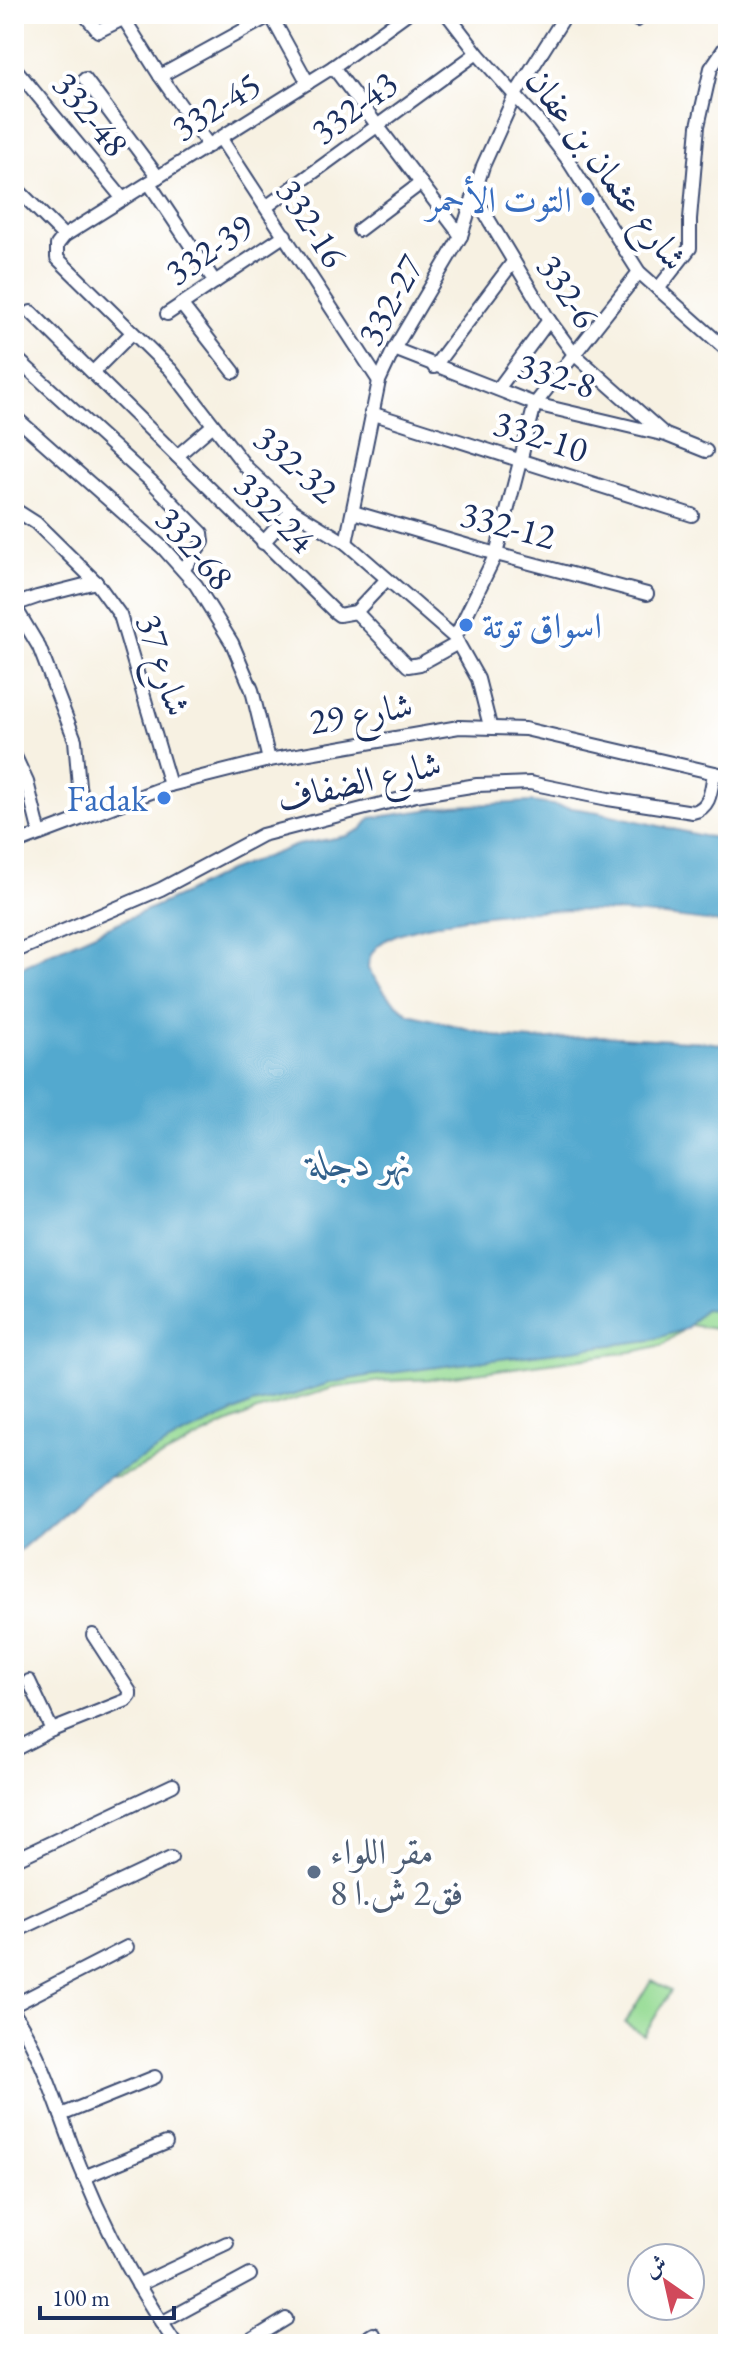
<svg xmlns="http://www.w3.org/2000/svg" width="742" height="2358" font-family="'EB Garamond',Amiri,serif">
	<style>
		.green { fill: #96db94; stroke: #588579; stroke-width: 2 }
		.water { fill: #53a9cf; stroke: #376c96; stroke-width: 2 }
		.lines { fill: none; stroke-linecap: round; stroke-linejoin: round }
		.minor-casing { stroke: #3c4c72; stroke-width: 16 }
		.minor { stroke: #fff; stroke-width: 12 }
		.shop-dot { fill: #3f7fe0; stroke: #fff; stroke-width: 3 }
		.service-dot { fill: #5c6f8a; stroke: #fff; stroke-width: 3 }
		.labels { text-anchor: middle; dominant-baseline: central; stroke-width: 8; stroke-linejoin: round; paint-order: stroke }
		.street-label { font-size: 36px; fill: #1b2f5e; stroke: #fff }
		.shop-label { font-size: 36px; fill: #366cbe; stroke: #fff; text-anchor: end }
		.service-label { font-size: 36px; fill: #4e5e75; stroke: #fff; text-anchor: start }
		.water-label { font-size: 38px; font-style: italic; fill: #31608b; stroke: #fff }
	</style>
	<rect width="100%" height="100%" fill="#fff"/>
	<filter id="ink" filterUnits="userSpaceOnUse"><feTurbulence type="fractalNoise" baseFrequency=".0125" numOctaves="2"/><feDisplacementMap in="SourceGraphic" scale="16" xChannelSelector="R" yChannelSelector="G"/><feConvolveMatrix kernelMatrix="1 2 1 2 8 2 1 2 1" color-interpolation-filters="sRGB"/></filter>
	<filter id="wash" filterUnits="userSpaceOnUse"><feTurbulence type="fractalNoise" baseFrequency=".006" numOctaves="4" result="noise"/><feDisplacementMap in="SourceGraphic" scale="32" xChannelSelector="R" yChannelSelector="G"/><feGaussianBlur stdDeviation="1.8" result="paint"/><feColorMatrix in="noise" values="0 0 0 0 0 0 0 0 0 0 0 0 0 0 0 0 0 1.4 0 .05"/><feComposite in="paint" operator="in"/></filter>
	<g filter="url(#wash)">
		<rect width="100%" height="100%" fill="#f7f1e2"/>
		<!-- green -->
		<g class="green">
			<polygon points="728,1300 728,1331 690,1325 662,1345 637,1351 432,1379 382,1381 333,1388 257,1411 222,1426 138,1469 118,1477 109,1477 78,1500 14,1555 14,1546 101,1457 300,1386"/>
			<polygon points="651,1980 671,1991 644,2035 625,2023"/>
		</g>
		<!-- water -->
		<path class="water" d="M532 802 598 812 703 836 728 839V924C628 910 526 901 427 926 405 931 367 939 368 969L388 996 409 1014 504 1038 533 1040 601 1036 706 1042 728 1045V1311L704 1309 686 1329 651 1340 367 1376 330 1383 293 1395 252 1404 180 1437 109 1477 78 1500 14 1555V971L48 954 183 894 228 871 297 845 347 836 362 829 371 818 453 806Z"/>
	</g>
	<g filter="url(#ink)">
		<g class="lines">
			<defs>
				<g id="minor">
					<polyline points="84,14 98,31 133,14"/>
					<polyline points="270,14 308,83"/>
					<polyline points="406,14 333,67 64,236 57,245 57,258 171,370 246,467 292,510 346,543 455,638 478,679 490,726"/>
					<polyline points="447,14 477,53 539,122 566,157 639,272 728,351"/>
					<polyline points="630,14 637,20"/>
					<polyline points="124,19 160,76 209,146"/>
					<polyline points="14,67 123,199"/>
					<polyline points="333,67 461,236"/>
					<polyline points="160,76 273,14"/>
					<polyline points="85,79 158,177"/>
					<polyline points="221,139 379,381"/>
					<polyline points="149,183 215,282"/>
					<polyline points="14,186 64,236"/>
					<polyline points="475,197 549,320 574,354 663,433"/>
					<polyline points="266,207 477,53"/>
					<polyline points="359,230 421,183"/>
					<polyline points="658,289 690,248 690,219 698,126 711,68 728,43"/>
					<polyline points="181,304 234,372"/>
					<polyline points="31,312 335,612 339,615 356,612 408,666 420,664 458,643"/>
					<polyline points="167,314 285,235"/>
					<polyline points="394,349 535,404 666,435 706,451"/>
					<polyline points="14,356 152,482 202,533 203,542 183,570"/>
					<polyline points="434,367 513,262"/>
					<polyline points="93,372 132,333"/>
					<polyline points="498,389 549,320"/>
					<polyline points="371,413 692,515"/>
					<polyline points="14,416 163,548 196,585 232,643 252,690 269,760"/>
					<polyline points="177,456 212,426"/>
					<polyline points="14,509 36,523 96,582 120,615 170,785"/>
					<polyline points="353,512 496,554 647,594"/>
					<polyline points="263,543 292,510"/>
					<polyline points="346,543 379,381 394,349 461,236 483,166 515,95 566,14"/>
					<polyline points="14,605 39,647 75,740 79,786 86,816"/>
					<polyline points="14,605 37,597 96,582"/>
					<polyline points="356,612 387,579"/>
					<polyline points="455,638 496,554 535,404 639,272"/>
					<polyline points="14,754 27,782 40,834"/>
					<polyline points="14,844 170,785 269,760 459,727 525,729 728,776"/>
					<path d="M14 952 161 889 262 835 416 795 477 785 530 783 608 799 693 812C711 808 711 789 714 773"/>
					<polyline points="29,1681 52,1730"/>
					<polyline points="14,1750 52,1730 127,1700 130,1696 130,1692 93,1635"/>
					<polyline points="14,1860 173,1785"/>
					<polyline points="14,1932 171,1858"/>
					<polyline points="14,2005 127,1947"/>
					<path d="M14 2013C46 2062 60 2118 82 2171 107 2232 138 2290 176 2344"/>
					<polyline points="61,2115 155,2077"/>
					<polyline points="84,2177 166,2143"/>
					<polyline points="138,2285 227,2243"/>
					<polyline points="161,2323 250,2275"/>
					<polyline points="245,2344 286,2319"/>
					<polyline points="357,2344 373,2334"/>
				</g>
			</defs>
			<!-- minor casing -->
			<use href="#minor" class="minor-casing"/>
			<!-- minor -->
			<use href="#minor" class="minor"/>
		</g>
	</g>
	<!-- markers -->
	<g class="shop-dot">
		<circle cx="588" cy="199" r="8"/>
		<circle cx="466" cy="625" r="8"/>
		<circle cx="164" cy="798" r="8"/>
	</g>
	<circle class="service-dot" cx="314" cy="1872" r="8"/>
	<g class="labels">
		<!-- street labels -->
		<g class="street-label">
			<text transform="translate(216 106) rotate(-32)">332-45</text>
			<text transform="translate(354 107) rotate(-36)">332-43</text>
			<text transform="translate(91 114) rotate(51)">332-48</text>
			<text transform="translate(607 169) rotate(53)">شارع عثمان بن عفان</text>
			<text transform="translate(312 223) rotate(57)">332-16</text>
			<text transform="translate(209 249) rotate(-34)">332-39</text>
			<text transform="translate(568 291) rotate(56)">332-6</text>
			<text transform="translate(390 300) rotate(-61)">332-27</text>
			<text transform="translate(557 375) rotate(17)">332-8</text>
			<text transform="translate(541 436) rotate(18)">332-10</text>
			<text transform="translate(296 464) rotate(41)">332-32</text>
			<text transform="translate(275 512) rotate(45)">332-24</text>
			<text transform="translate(508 525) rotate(15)">332-12</text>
			<text transform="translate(195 548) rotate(49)">332-68</text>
			<text transform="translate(164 665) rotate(72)">شارع 37</text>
			<text transform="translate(361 713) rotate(-10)">شارع 29</text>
			<text transform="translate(359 781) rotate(-13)">شارع الضفاف</text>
		</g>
		<!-- shop labels -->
		<g class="shop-label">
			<text x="572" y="199">التوت الأحمر</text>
			<text x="482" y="625" text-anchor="start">اسواق توتة</text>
			<text x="148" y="798">Fadak</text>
		</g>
		<!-- service labels -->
		<g class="service-label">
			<text x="330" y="1851">مقر اللواء<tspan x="330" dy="41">8 فق2 ش.ا</tspan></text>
		</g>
		<!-- water labels -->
		<g class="water-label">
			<text transform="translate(360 1162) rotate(-1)">نهر دجلة</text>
		</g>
	</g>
	<!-- margin -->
	<rect width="742" height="2358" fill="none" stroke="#fff" stroke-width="48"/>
	<!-- north arrow -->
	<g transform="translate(666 2282) rotate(326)"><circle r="38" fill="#ffffff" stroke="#a4acbf" stroke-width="2"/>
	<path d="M0-6L14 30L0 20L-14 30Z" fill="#d1495b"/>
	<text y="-12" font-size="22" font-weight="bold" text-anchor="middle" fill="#1b2f5e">ش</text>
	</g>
	<!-- scale -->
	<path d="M40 2306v12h134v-12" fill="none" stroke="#1b2f5e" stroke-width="4"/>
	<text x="52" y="2306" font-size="24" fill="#1b2f5e" stroke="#ffffff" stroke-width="6" paint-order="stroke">100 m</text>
</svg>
